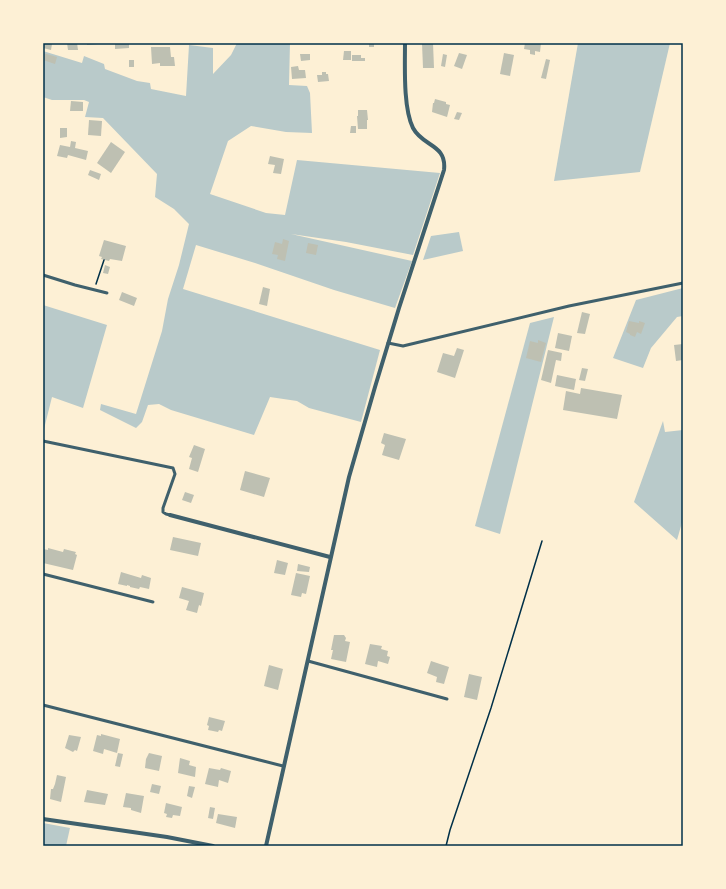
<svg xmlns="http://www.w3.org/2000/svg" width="726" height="889" font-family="'Archivo Narrow',sans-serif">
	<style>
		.green { fill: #b9caca }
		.building { fill: #bec0b2 }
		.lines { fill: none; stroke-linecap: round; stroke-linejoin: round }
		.path { stroke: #003049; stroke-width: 1.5 }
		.service { stroke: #3f606c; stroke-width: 3 }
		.minor { stroke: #3f606c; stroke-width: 4 }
		.neatline { fill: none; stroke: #003049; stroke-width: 1.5 }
	</style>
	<rect width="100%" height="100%" fill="#fdf0d5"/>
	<!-- green -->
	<g class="green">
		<polygon points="237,43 290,43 289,85 307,86 310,93 312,133 286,132 251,126 228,141 210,194 266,213 285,215 297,160 440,173 413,255 346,242 291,234 412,261 395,308 334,290 255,263 196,245 183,289 380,350 361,422 309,408 297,401 270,397 254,435 171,410 159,404 148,405 142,422 136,428 100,410 101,404 136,414 162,331 168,299 179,265 189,224 174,209 155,197 157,174 103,118 85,117 89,102 84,100 52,100 43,97 43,51 82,63 84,56 104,64 105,69 137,81 150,83 151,89 186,96 189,45 213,48 213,74 231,55"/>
		<polygon points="578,43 670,43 640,172 554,181"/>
		<polygon points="459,232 463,251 423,260 431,236"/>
		<polygon points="683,288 683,316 677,317 651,348 643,368 613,358 636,300"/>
		<polygon points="43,305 107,325 83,408 52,397 43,433"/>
		<polygon points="554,317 500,534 475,526 530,323"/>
		<polygon points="663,421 665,432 683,430 683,519 677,540 634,502"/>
		<polygon points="43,823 70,828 66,846 43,846"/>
	</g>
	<!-- building -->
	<g class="building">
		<polygon points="43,43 52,44 51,50 43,48"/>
		<polygon points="67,43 77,43 78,50 68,50"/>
		<polygon points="87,43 98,43 98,44 87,45"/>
		<polygon points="115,43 129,43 129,48 115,49"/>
		<rect x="369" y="43" width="5" height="4"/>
		<polygon points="422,43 433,43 434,68 423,68"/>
		<polygon points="525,43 541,43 540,52 535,51 535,55 530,54 530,50 524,49"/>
		<polygon points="151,47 170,47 171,57 174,57 175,66 160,66 160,63 152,64"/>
		<polygon points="344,51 351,51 351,60 343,60"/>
		<polygon points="43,53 57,57 55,64 43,60"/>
		<polygon points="459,53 467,55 462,69 454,66"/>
		<polygon points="504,53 514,55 510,76 500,74"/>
		<polygon points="300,54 310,54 310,60 301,61"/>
		<polygon points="443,54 447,55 445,67 441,66"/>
		<polygon points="352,55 361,55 361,58 365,58 365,61 352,61"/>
		<polygon points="546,59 550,60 546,79 541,78"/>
		<rect x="129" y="60" width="5" height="7"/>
		<polygon points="298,66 299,70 305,70 306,78 292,79 291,67"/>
		<polygon points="322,72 326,72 326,74 328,74 329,81 318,82 317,75 322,75"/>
		<polygon points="435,99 446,102 446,104 450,105 447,117 432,112 433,103 434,103"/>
		<polygon points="71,101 83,102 83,111 70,111"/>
		<polygon points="358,110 367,110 368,120 367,120 367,129 358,129 357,116 358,116"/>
		<polygon points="457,112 462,113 459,120 454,119"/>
		<polygon points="89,120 102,121 101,136 88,135"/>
		<polygon points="351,126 356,126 356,133 350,133"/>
		<polygon points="60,128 67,128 67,137 60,138"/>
		<polygon points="71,141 76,142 75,148 88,151 86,160 68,155 67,158 57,156 60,145 70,147"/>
		<polygon points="111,142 125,152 111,173 97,163"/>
		<polygon points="270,156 284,159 281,174 273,173 275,165 268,164"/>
		<polygon points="90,170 101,174 99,180 88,175"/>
		<polygon points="283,239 289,241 285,261 277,259 278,255 272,254 275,242 282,244"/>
		<polygon points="104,240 126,246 122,261 110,259 109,261 101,259 102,257 99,256"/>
		<polygon points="308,243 318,245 316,255 306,253"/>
		<polygon points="105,265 110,267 108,274 103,273"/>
		<polygon points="263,287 270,289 267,306 259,304"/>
		<polygon points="122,292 137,298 134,306 119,300"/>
		<polygon points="582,312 590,314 585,334 577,333"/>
		<polygon points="629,321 639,323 639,321 645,323 641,334 637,332 635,337 630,335 630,334 626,332"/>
		<polygon points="558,333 572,336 569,351 555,348"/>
		<polygon points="538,340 546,343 541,362 526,358 530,341 538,343"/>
		<polygon points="683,344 683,360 676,361 674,345"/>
		<polygon points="457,348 464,350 455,378 437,372 443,353 454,356"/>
		<polygon points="548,350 562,353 561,361 556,360 551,383 541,380"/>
		<polygon points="582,368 588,369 585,381 579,380"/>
		<polygon points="557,375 576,379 574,390 555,386"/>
		<polygon points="581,388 622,395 617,419 563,410 566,391 580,394"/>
		<polygon points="384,433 406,439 399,460 382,455 385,445 381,443"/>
		<polygon points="194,445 205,449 198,472 189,469 192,458 189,457"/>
		<polygon points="245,471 270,478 264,497 240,490"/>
		<polygon points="185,492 194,495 191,503 182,500"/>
		<polygon points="173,537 201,543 198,556 170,550"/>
		<polygon points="48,548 63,552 64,549 76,552 75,554 77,555 73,570 43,563 43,549 48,550"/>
		<polygon points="277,560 288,563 285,575 274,573"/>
		<polygon points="298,564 310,567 309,572 297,571"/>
		<polygon points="121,572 141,578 142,575 151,578 149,589 140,587 139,589 130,587 130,586 127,585 127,586 118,584"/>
		<polygon points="296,573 310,576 306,594 302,593 301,597 291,595"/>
		<polygon points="182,587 204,593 201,606 199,605 197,613 186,610 189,601 179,598"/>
		<polygon points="334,635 344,635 346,638 345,641 350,642 346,662 331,659 333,650 331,650"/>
		<polygon points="370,644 382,646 381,649 388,651 387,656 390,657 388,664 378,661 377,667 365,664"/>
		<polygon points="431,661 449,667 444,684 436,682 437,677 427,673"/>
		<polygon points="269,665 283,669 278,690 264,686"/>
		<polygon points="469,674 482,677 477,700 464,697"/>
		<polygon points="209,717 225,721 222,731 219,730 218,732 208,730 209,726 207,725"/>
		<polygon points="101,734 120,739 117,753 104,749 103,754 93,751 97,735 101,736"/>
		<polygon points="69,735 81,737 77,751 75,750 73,752 65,748"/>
		<polygon points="118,753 123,754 120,767 115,766"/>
		<polygon points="149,753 162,756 159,771 145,768 146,759"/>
		<polygon points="180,758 190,761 189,765 196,767 195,777 178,773"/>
		<polygon points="209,768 220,770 221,768 231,771 228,783 219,780 218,787 205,784"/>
		<polygon points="57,775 66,777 61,802 50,799 51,789 53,789 55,784"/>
		<polygon points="152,784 161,786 159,794 150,792"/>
		<polygon points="189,786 195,787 192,798 187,796"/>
		<polygon points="87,790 108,794 105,805 84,802"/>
		<polygon points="126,793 144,796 141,813 131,810 131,808 123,807"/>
		<polygon points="166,803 182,807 180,816 173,815 172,818 166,817 167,814 164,813"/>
		<polygon points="210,807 215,808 213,819 208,818"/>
		<polygon points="218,814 237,817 235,828 216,823"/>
	</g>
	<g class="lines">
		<!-- path -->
		<g class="path">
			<polyline points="96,284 104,260"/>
			<polyline points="446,846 450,830 491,708 542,541"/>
		</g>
		<!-- service -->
		<g class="service">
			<polyline points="43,275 75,285 107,293"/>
			<polyline points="388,343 403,346 569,306 683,283"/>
			<polyline points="43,441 173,468 175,474 163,508 163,512 166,514 170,515"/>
			<polyline points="43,574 153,602"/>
			<polyline points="308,661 447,699"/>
			<polyline points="43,705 283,766"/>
		</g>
		<!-- minor -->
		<g class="minor">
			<polyline points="170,515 330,557"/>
			<polyline points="43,819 167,837 213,846"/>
			<path d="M266 846 349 477 375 387 399 308 444 170C447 144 423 147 413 128 403 108 405 66 405 43"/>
		</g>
	</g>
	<!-- border -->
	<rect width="726" height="889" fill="none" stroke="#fdf0d5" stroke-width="88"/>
	<rect x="44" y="44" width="638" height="801" class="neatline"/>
</svg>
